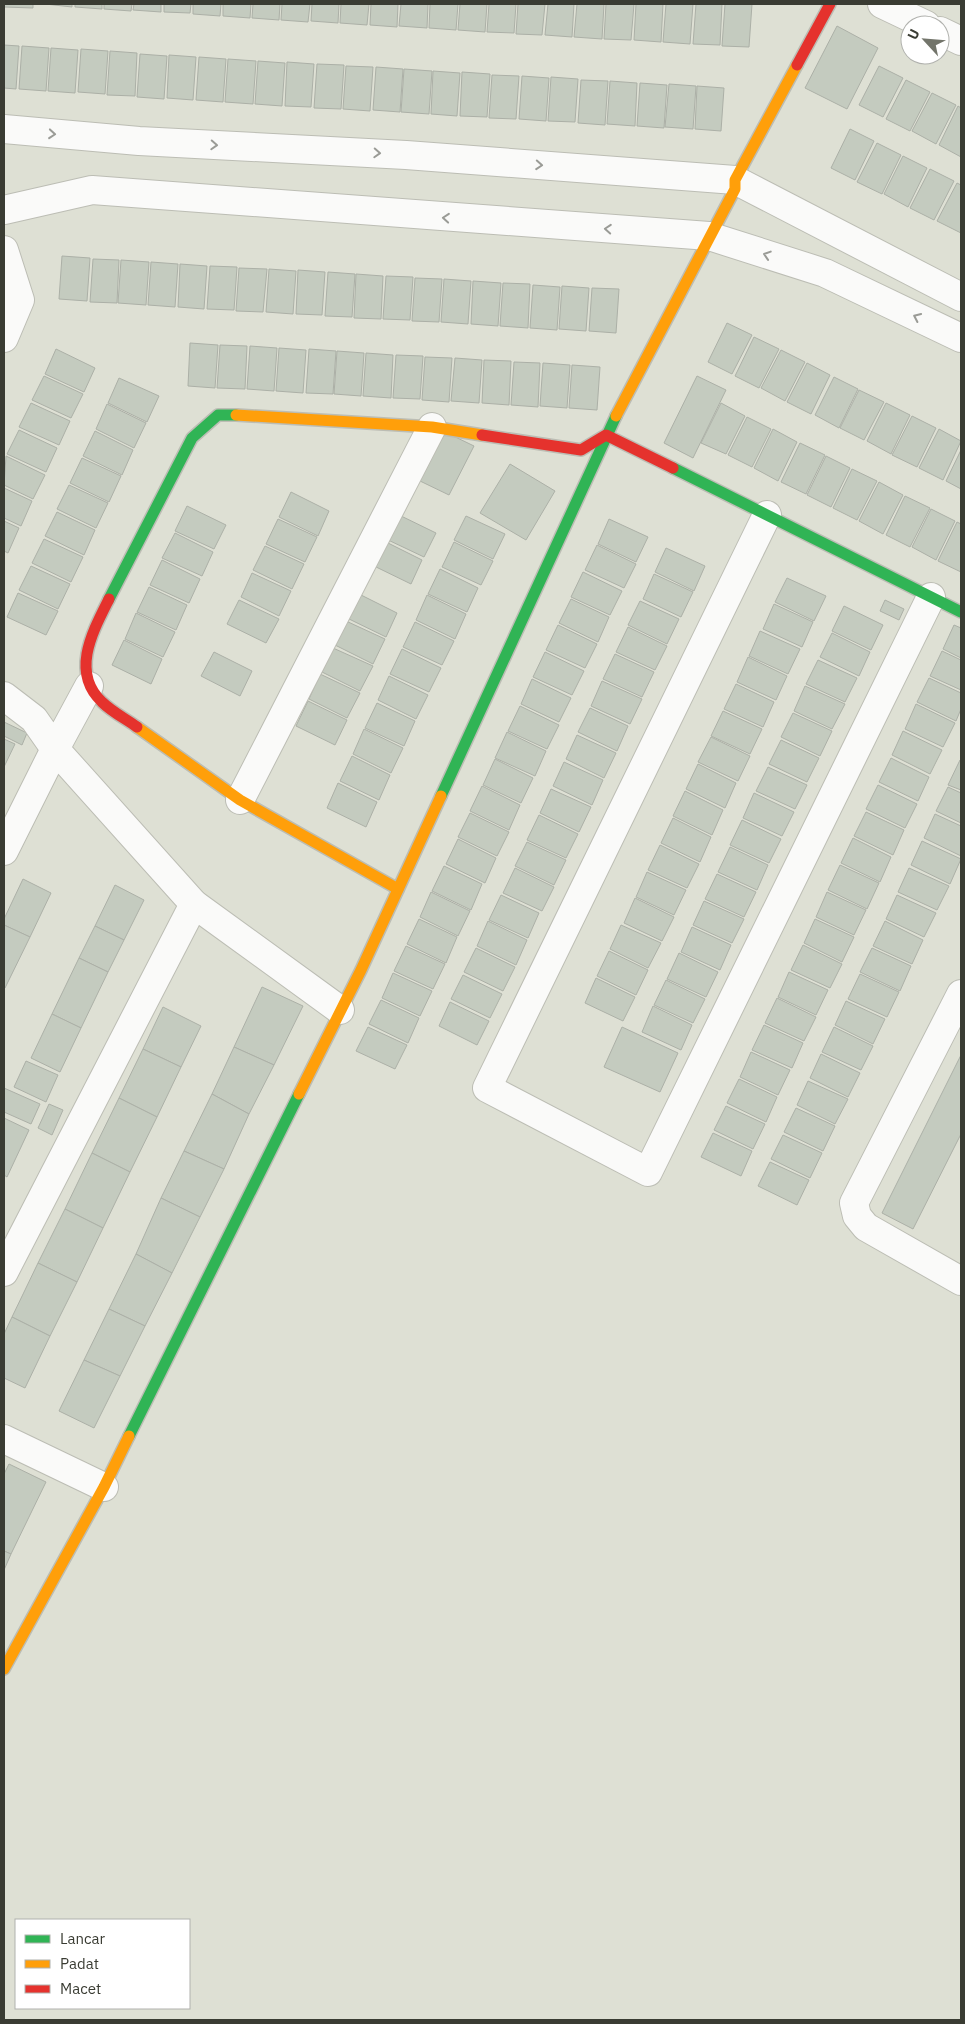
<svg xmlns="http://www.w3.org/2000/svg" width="965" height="2024" font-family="'IBM Plex Sans',sans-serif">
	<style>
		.building { fill: #c4cbbf; stroke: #acb0a7 }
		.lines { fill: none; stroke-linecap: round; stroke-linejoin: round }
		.street-casing { stroke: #bcbdb4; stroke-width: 30 }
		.fast-casing { stroke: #bcbdb4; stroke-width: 14 }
		.slow-casing { stroke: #bcbdb4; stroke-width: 14 }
		.jam-casing { stroke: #bcbdb4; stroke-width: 14 }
		.street { stroke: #fafaf9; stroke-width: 28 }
		.fast { stroke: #30b455; stroke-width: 11 }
		.slow { stroke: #ff9f0a; stroke-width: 11 }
		.jam { stroke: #e5322d; stroke-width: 11 }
		.oneway { stroke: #9a9b96 }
	</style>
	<rect width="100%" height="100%" fill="#dee0d4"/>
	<!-- building -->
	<g class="building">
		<polygon points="4,4 33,4 33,8 4,7"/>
		<polygon points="45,4 72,4 72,7"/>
		<polygon points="75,4 102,4 102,9 75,7"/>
		<polygon points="104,4 132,4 131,11 104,9"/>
		<polygon points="134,4 161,4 161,12 133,10"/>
		<polygon points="164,4 191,4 190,13 164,12"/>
		<polygon points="193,4 221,4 220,16 193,14"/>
		<polygon points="223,4 251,4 250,18 223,16"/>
		<polygon points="253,4 280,4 279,20 252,18"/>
		<polygon points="282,4 310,4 308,22 281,20"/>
		<polygon points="312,4 339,4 338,23 311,21"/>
		<polygon points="341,4 369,4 367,25 340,23"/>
		<polygon points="371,4 398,4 397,27 370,25"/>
		<polygon points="401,4 428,4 427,28 399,26"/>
		<polygon points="430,4 458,4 456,30 429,28"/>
		<polygon points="460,4 487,4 485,32 458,30"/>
		<polygon points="489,4 516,4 514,33 487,32"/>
		<polygon points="518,4 545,4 542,35 516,34"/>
		<polygon points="548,4 574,4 572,37 545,35"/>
		<polygon points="577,4 604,4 602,39 574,37"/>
		<polygon points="606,4 634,4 631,40 604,39"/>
		<polygon points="636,4 663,4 661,42 634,40"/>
		<polygon points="666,4 693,4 690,44 663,42"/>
		<polygon points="696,4 722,4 720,45 693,44"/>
		<polygon points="725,4 752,4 749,47 722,46"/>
		<polygon points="837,26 878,48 847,109 805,88"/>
		<polygon points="4,45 19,46 16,89 4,88"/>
		<polygon points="22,46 49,48 46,91 19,89"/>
		<polygon points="51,48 78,50 75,93 48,91"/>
		<polygon points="81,49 108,51 105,94 78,92"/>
		<polygon points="110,51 137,53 135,96 107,95"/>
		<polygon points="140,54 167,56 164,99 137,97"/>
		<polygon points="169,55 196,57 193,100 167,98"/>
		<polygon points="199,57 226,59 223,102 196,100"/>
		<polygon points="228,59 256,61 253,104 225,102"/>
		<polygon points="258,61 285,63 282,106 255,104"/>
		<polygon points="287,62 314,64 311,107 285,106"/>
		<polygon points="317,64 344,65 341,109 314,108"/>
		<polygon points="346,66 373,67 370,111 343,109"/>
		<polygon points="879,66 903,78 883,117 859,105"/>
		<polygon points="376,67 403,69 400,112 373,110"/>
		<polygon points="404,69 432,71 429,114 401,112"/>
		<polygon points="433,71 460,73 457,116 431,114"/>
		<polygon points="462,72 490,74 487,117 460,116"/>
		<polygon points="492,75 519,76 516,119 489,118"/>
		<polygon points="522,76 549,78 546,121 519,119"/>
		<polygon points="551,77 578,79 575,122 548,121"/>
		<polygon points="581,80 608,81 605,125 578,123"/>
		<polygon points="906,80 930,92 910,131 886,119"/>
		<polygon points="610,81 637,83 635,126 607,124"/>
		<polygon points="640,83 667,85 664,128 637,126"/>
		<polygon points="669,84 696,86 693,129 665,127"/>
		<polygon points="697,86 724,88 721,131 695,129"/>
		<polygon points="932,93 956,105 936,144 912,131"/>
		<polygon points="958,106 961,108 961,157 939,145"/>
		<polygon points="850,129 874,141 855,180 831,168"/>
		<polygon points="877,143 901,155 882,194 857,182"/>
		<polygon points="903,156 927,168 908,207 884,194"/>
		<polygon points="930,169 954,181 934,220 910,208"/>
		<polygon points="957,183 961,185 961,233 937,221"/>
		<polygon points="62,256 90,258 87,301 59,299"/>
		<polygon points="93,259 119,260 117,303 90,302"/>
		<polygon points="121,260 149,262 146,305 118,303"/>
		<polygon points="151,262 178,264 175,307 148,305"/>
		<polygon points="180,264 207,266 204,309 178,307"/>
		<polygon points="210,266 237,267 234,310 207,309"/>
		<polygon points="239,268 267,269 263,312 236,311"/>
		<polygon points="269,269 296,271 293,314 266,312"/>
		<polygon points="298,270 325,272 322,315 296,314"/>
		<polygon points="328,272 355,274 352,317 325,316"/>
		<polygon points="356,274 383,276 381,319 354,318"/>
		<polygon points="386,276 413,277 410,320 383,319"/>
		<polygon points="415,278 442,279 439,322 412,321"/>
		<polygon points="444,279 471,281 468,324 441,322"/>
		<polygon points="473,281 501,283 498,326 471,324"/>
		<polygon points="503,283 530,284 528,328 500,326"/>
		<polygon points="533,285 560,287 557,330 530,328"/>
		<polygon points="562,286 589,288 586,331 559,329"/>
		<polygon points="592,288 619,289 616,333 589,331"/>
		<polygon points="727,323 752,335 732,374 708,362"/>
		<polygon points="754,337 779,349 759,388 735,376"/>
		<polygon points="190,343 218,345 215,388 188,386"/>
		<polygon points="220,345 247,346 245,389 217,388"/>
		<polygon points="250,346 277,348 274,391 247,389"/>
		<polygon points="279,348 306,350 303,393 276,391"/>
		<polygon points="56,349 95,368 84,392 45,374"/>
		<polygon points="309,349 336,351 333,394 306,393"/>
		<polygon points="781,350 805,362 785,401 761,388"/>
		<polygon points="337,351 364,353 361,396 334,394"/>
		<polygon points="366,353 393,355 391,398 363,396"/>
		<polygon points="396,355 423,356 420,399 393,398"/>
		<polygon points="425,357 452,358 449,402 422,400"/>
		<polygon points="455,358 482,360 479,403 451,401"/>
		<polygon points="484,360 511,361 509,405 482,403"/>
		<polygon points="514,362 540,363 538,407 511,405"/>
		<polygon points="543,363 570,365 567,408 540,406"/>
		<polygon points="807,363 830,375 811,414 787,402"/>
		<polygon points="572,365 600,367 597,410 569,408"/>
		<polygon points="44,376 83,394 71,418 32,400"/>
		<polygon points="697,376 726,390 693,458 664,443"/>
		<polygon points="834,377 858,389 839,428 815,415"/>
		<polygon points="119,378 159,396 147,422 108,403"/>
		<polygon points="859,390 884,402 864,440 840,428"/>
		<polygon points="31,403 70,421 59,445 19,427"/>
		<polygon points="721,403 745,416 726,454 701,443"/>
		<polygon points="886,403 910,415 891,454 867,441"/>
		<polygon points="107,404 146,423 134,448 96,429"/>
		<polygon points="912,416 936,428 917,467 892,455"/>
		<polygon points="747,417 771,429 752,467 728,455"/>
		<polygon points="773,429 797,442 778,481 754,468"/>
		<polygon points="939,429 961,441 943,480 919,468"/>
		<polygon points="19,430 57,448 46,472 7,454"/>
		<polygon points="95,431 133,450 122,475 83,456"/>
		<polygon points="445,432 474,446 449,495 420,481"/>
		<polygon points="800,443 825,455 806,494 781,482"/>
		<polygon points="961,450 961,489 946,481"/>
		<polygon points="6,456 45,475 33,499 4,485"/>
		<polygon points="826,456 850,468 831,507 807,495"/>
		<polygon points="82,458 121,476 109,502 70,483"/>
		<polygon points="510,464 555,491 526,540 480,513"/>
		<polygon points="852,469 877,481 857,520 833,508"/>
		<polygon points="879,482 903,495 883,534 859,521"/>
		<polygon points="69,485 108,503 96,528 57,509"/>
		<polygon points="4,488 32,501 21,526 4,518"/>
		<polygon points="291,492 329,511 318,536 279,517"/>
		<polygon points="905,496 930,508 910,547 886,535"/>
		<polygon points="187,506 226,525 214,549 175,531"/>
		<polygon points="931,509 955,521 936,560 912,547"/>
		<polygon points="57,512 95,530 84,555 45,536"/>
		<polygon points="397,514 436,533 424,557 386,539"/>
		<polygon points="466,516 505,534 493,559 454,540"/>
		<polygon points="278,519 317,537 305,562 266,544"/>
		<polygon points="609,519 648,537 636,562 598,544"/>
		<polygon points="4,521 19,528 8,553 4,551"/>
		<polygon points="957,522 961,524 961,572 938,561"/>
		<polygon points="175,533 213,552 202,576 162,558"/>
		<polygon points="44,539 83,557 71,582 32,563"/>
		<polygon points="384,541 422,560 411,584 372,565"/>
		<polygon points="454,542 493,561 481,585 442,567"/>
		<polygon points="597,545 636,564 624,588 585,570"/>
		<polygon points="265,546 304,564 292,589 253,570"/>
		<polygon points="666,548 705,566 694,591 655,572"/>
		<polygon points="162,560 200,579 189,603 150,585"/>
		<polygon points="31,566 70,584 58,609 19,590"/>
		<polygon points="440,569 478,588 467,612 428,594"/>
		<polygon points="583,572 622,591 610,615 571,597"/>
		<polygon points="252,573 291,591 279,616 241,597"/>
		<polygon points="654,574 693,592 681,617 643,599"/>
		<polygon points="787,578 826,596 814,621 775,602"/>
		<polygon points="149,587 187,605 176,630 137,612"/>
		<polygon points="18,593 58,611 46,635 7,617"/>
		<polygon points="359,594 397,613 386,637 347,618"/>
		<polygon points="427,595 466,614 455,639 416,620"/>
		<polygon points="571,599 609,617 598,642 559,623"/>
		<polygon points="239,600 279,619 266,643 227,624"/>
		<polygon points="885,600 904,609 899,620 880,611"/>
		<polygon points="640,601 679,619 667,644 628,625"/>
		<polygon points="774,604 813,622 802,647 763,629"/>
		<polygon points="844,606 883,625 871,650 832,631"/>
		<polygon points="136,613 175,632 163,657 125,639"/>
		<polygon points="346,621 385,639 373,664 335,645"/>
		<polygon points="415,622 454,641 442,665 403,647"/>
		<polygon points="558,625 597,644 585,668 546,650"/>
		<polygon points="954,625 961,628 961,658 943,649"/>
		<polygon points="628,627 667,646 655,670 616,652"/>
		<polygon points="760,631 800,649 788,674 749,656"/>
		<polygon points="832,633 870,652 859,676 820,657"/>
		<polygon points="124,640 162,659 151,684 112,665"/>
		<polygon points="333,648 373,666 360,691 322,672"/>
		<polygon points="402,649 441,668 429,692 390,674"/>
		<polygon points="942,651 961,660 961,690 930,676"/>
		<polygon points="214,652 252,671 240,696 201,676"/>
		<polygon points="545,652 584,671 572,695 533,677"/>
		<polygon points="615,654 654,672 642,697 603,679"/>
		<polygon points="748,657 787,676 776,700 737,682"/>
		<polygon points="818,660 857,678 845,702 806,684"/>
		<polygon points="320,674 360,693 347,718 309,699"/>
		<polygon points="389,676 428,695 416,719 378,700"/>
		<polygon points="929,678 961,693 961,709 956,721 917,702"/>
		<polygon points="532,679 571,698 559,722 521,704"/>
		<polygon points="602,681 642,699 630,724 591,706"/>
		<polygon points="736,684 774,702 763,727 724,709"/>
		<polygon points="805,686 845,704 832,729 794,711"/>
		<polygon points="308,701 347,720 335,745 296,726"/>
		<polygon points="377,703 415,721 404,746 365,728"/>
		<polygon points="916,704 955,723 943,747 905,729"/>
		<polygon points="520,706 559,725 547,749 508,731"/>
		<polygon points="590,708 628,726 617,751 578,732"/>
		<polygon points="723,711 762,729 750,754 711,736"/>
		<polygon points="793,713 832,731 820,756 781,737"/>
		<polygon points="4,722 27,733 22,745 4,736"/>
		<polygon points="364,729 403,748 391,773 353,754"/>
		<polygon points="903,731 942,750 930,774 892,755"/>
		<polygon points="507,732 546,751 535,776 495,758"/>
		<polygon points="577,735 616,753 604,778 566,759"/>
		<polygon points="711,737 750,756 738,781 698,762"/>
		<polygon points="4,739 15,744 4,767"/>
		<polygon points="781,740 819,758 807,782 769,764"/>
		<polygon points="352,756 390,775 379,800 340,781"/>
		<polygon points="891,758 929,777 918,801 879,782"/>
		<polygon points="495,759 533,778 521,803 483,785"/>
		<polygon points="960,760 961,761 961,790 948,785"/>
		<polygon points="564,762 603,780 592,805 553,786"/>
		<polygon points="698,764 736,783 725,808 686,789"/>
		<polygon points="768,767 807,785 795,809 756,791"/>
		<polygon points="338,783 377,802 366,827 327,808"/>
		<polygon points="878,785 917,804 905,828 866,809"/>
		<polygon points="482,786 520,805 509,830 470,811"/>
		<polygon points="948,787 961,793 961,823 936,811"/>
		<polygon points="551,789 591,807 579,832 540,813"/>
		<polygon points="685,791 723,810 712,835 673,816"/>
		<polygon points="754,793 794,812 782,836 743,818"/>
		<polygon points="866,812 904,830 893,855 854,836"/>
		<polygon points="470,813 509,832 497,856 458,837"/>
		<polygon points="935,814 961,826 961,856 924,838"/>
		<polygon points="539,815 578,834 566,858 527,840"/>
		<polygon points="673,818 711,837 700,862 661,843"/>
		<polygon points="742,820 781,839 769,863 730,845"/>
		<polygon points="853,838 891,857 880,882 841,863"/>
		<polygon points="458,839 496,858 485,883 446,864"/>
		<polygon points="922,841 961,859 950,884 911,865"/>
		<polygon points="527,842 566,860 554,885 515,866"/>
		<polygon points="660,845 699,864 687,888 648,870"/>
		<polygon points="730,847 768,865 757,890 718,872"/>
		<polygon points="840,865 879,883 867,909 828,890"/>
		<polygon points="444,866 482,884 471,910 432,891"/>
		<polygon points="515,868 554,887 542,911 503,893"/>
		<polygon points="909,868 949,886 937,910 898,892"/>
		<polygon points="647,872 686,890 674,915 636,897"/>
		<polygon points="717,874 756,892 744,917 705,899"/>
		<polygon points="23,879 51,893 30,937 4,925 4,919"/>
		<polygon points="115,885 144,900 124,940 95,926"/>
		<polygon points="431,892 470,911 458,936 420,917"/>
		<polygon points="827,892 866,910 854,935 816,917"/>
		<polygon points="501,895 539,913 528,938 489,920"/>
		<polygon points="897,895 936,913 924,937 886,919"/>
		<polygon points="635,898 674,917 662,941 624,923"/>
		<polygon points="704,901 744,919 732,943 693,925"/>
		<polygon points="419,919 457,937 446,963 407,944"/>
		<polygon points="815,919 854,937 842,962 804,943"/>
		<polygon points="488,921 527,940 516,965 477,946"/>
		<polygon points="885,921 923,940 912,964 873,946"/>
		<polygon points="4,925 30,937 5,988 4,988"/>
		<polygon points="621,925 661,943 648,968 610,949"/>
		<polygon points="95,926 124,940 108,972 79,958"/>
		<polygon points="692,927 731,945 720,970 681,952"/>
		<polygon points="803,945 842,964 830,988 791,970"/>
		<polygon points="406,946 445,964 433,989 394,971"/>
		<polygon points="476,948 515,967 503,991 464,972"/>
		<polygon points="872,948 911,966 900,991 860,972"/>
		<polygon points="609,951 648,970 636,995 597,976"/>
		<polygon points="679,953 718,972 706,997 667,979"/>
		<polygon points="79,958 108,972 81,1028 52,1014"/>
		<polygon points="789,972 828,990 816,1015 778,997"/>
		<polygon points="393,973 432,991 420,1016 382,998"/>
		<polygon points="860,974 899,992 887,1017 848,999"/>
		<polygon points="463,975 502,994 490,1018 451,999"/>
		<polygon points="596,978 635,997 623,1021 585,1003"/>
		<polygon points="666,980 705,999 693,1023 654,1005"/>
		<polygon points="262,987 303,1006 274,1065 234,1047"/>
		<polygon points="777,998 816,1017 804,1041 765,1023"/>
		<polygon points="381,1000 419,1018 408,1043 369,1024"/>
		<polygon points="846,1001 885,1019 873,1044 835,1025"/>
		<polygon points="450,1002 489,1021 477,1045 439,1026"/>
		<polygon points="653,1006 692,1025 681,1050 642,1032"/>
		<polygon points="163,1007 201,1026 181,1067 143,1049"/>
		<polygon points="52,1014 81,1028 60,1072 31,1058"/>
		<polygon points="764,1025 803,1043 792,1068 752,1050"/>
		<polygon points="368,1027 407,1045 395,1069 356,1051"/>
		<polygon points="622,1027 678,1053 660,1092 604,1067"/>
		<polygon points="834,1027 873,1046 861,1070 822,1052"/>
		<polygon points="234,1047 274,1065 249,1114 212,1094"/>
		<polygon points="143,1049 181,1067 157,1117 119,1098"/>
		<polygon points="751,1052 790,1070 778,1095 740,1077"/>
		<polygon points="821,1054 860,1073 848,1097 810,1078"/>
		<polygon points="961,1055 961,1134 913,1229 882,1213"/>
		<polygon points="26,1061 58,1075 46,1102 14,1087"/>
		<polygon points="739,1079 777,1097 766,1122 727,1103"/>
		<polygon points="808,1081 848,1099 835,1124 797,1105"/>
		<polygon points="4,1088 40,1104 31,1124 4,1112"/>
		<polygon points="212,1094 249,1114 224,1169 184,1151"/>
		<polygon points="119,1098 157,1117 130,1172 92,1153"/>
		<polygon points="49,1104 63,1110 52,1135 38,1128"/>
		<polygon points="726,1106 765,1124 753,1149 714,1130"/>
		<polygon points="796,1108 835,1126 823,1151 784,1132"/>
		<polygon points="4,1118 29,1130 7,1177 4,1175"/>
		<polygon points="713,1133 752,1151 741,1176 701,1157"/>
		<polygon points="783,1135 822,1153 810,1178 771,1159"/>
		<polygon points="184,1151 224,1169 200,1217 161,1198"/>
		<polygon points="92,1153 130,1172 103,1228 65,1209"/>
		<polygon points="770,1162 809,1180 797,1205 758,1186"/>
		<polygon points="161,1198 200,1217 172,1273 136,1254"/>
		<polygon points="65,1209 103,1228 77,1282 38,1263"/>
		<polygon points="136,1254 172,1273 145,1326 109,1309"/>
		<polygon points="38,1263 77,1282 50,1336 12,1317"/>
		<polygon points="109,1309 145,1326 120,1376 84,1360"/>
		<polygon points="12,1317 50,1336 25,1388 4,1378 4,1334"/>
		<polygon points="84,1360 120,1376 94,1428 59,1411"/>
		<polygon points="9,1464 46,1482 11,1554 4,1551 4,1474"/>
		<polygon points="4,1551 11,1554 4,1570"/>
	</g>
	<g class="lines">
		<defs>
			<g id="street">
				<polyline points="882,4 926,25"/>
				<polyline points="940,31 961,41"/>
				<polyline points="4,129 139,141 406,155 735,180 961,297"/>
				<polyline points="4,210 92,190 709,236 825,273 961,338"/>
				<polyline points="4,250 20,300 4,338"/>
				<polyline points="767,515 487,1088 648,1172 931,597"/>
				<polyline points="4,696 34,719 55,749 89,686"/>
				<polyline points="240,800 432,427"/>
				<polyline points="4,851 55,749 194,904 340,1010"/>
				<polyline points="961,994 854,1203 857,1216 866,1227 961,1281"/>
				<polyline points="4,1272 194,904"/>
				<polyline points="4,1439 104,1487"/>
			</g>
			<g id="fast">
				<polyline points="673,468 961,612"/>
				<polyline points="109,599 192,438 218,415 236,415"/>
				<polyline points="441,796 616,416"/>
				<polyline points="129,1436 299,1094"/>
			</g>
			<g id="slow">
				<polyline points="236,415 432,427 482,435"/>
				<polyline points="616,416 735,189 735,180 797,65"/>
				<polyline points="137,727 240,800 398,889"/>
				<polyline points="299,1094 361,970 441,796"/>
				<polyline points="4,1669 104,1487 129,1436"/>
			</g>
			<g id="jam">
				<polyline points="797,65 830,4"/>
				<polyline points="482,435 581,450 606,435 673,468"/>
				<path d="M109 599C93 631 70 672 102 702 112 712 126 719 137 727"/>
			</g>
		</defs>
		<!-- street casing -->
		<use href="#street" class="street-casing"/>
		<!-- fast casing -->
		<use href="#fast" class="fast-casing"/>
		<!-- slow casing -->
		<use href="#slow" class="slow-casing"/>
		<!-- jam casing -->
		<use href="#jam" class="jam-casing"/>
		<!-- street -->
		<use href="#street" class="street"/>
		<!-- fast -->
		<use href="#fast" class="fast"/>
		<!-- slow -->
		<use href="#slow" class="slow"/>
		<!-- jam -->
		<use href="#jam" class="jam"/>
	</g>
	<!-- one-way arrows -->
	<defs><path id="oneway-chevron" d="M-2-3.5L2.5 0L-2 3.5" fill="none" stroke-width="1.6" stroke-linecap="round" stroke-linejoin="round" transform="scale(1.25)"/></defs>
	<g class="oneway">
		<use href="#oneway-chevron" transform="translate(52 134) rotate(5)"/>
		<use href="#oneway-chevron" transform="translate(214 145) rotate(3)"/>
		<use href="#oneway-chevron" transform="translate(377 153) rotate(3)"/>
		<use href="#oneway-chevron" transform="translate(539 165) rotate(4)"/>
		<use href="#oneway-chevron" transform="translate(446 218) rotate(-175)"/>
		<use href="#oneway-chevron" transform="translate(608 229) rotate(-176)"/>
		<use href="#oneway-chevron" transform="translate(767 255) rotate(-162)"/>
		<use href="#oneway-chevron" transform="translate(917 317) rotate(-155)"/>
	</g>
	<!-- border -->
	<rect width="965" height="2024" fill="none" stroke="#3a3c33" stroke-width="10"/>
	<!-- legend -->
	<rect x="15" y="1919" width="175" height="90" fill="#ffffff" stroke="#b0b1ad"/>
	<rect x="25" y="1935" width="25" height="8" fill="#30b455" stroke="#b0b1ad"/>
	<text x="60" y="1944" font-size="15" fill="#3a3c33">Lancar</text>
	<rect x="25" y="1960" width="25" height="8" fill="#ff9f0a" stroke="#b0b1ad"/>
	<text x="60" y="1969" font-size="15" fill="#3a3c33">Padat</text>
	<rect x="25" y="1985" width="25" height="8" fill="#e5322d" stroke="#b0b1ad"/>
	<text x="60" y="1994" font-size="15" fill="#3a3c33">Macet</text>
	<!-- north arrow -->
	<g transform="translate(925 40) rotate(296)"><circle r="24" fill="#ffffff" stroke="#b0b1ad"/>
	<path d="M0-4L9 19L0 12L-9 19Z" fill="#73756b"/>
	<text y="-8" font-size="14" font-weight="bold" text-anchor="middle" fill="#3a3c33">U</text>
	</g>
</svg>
